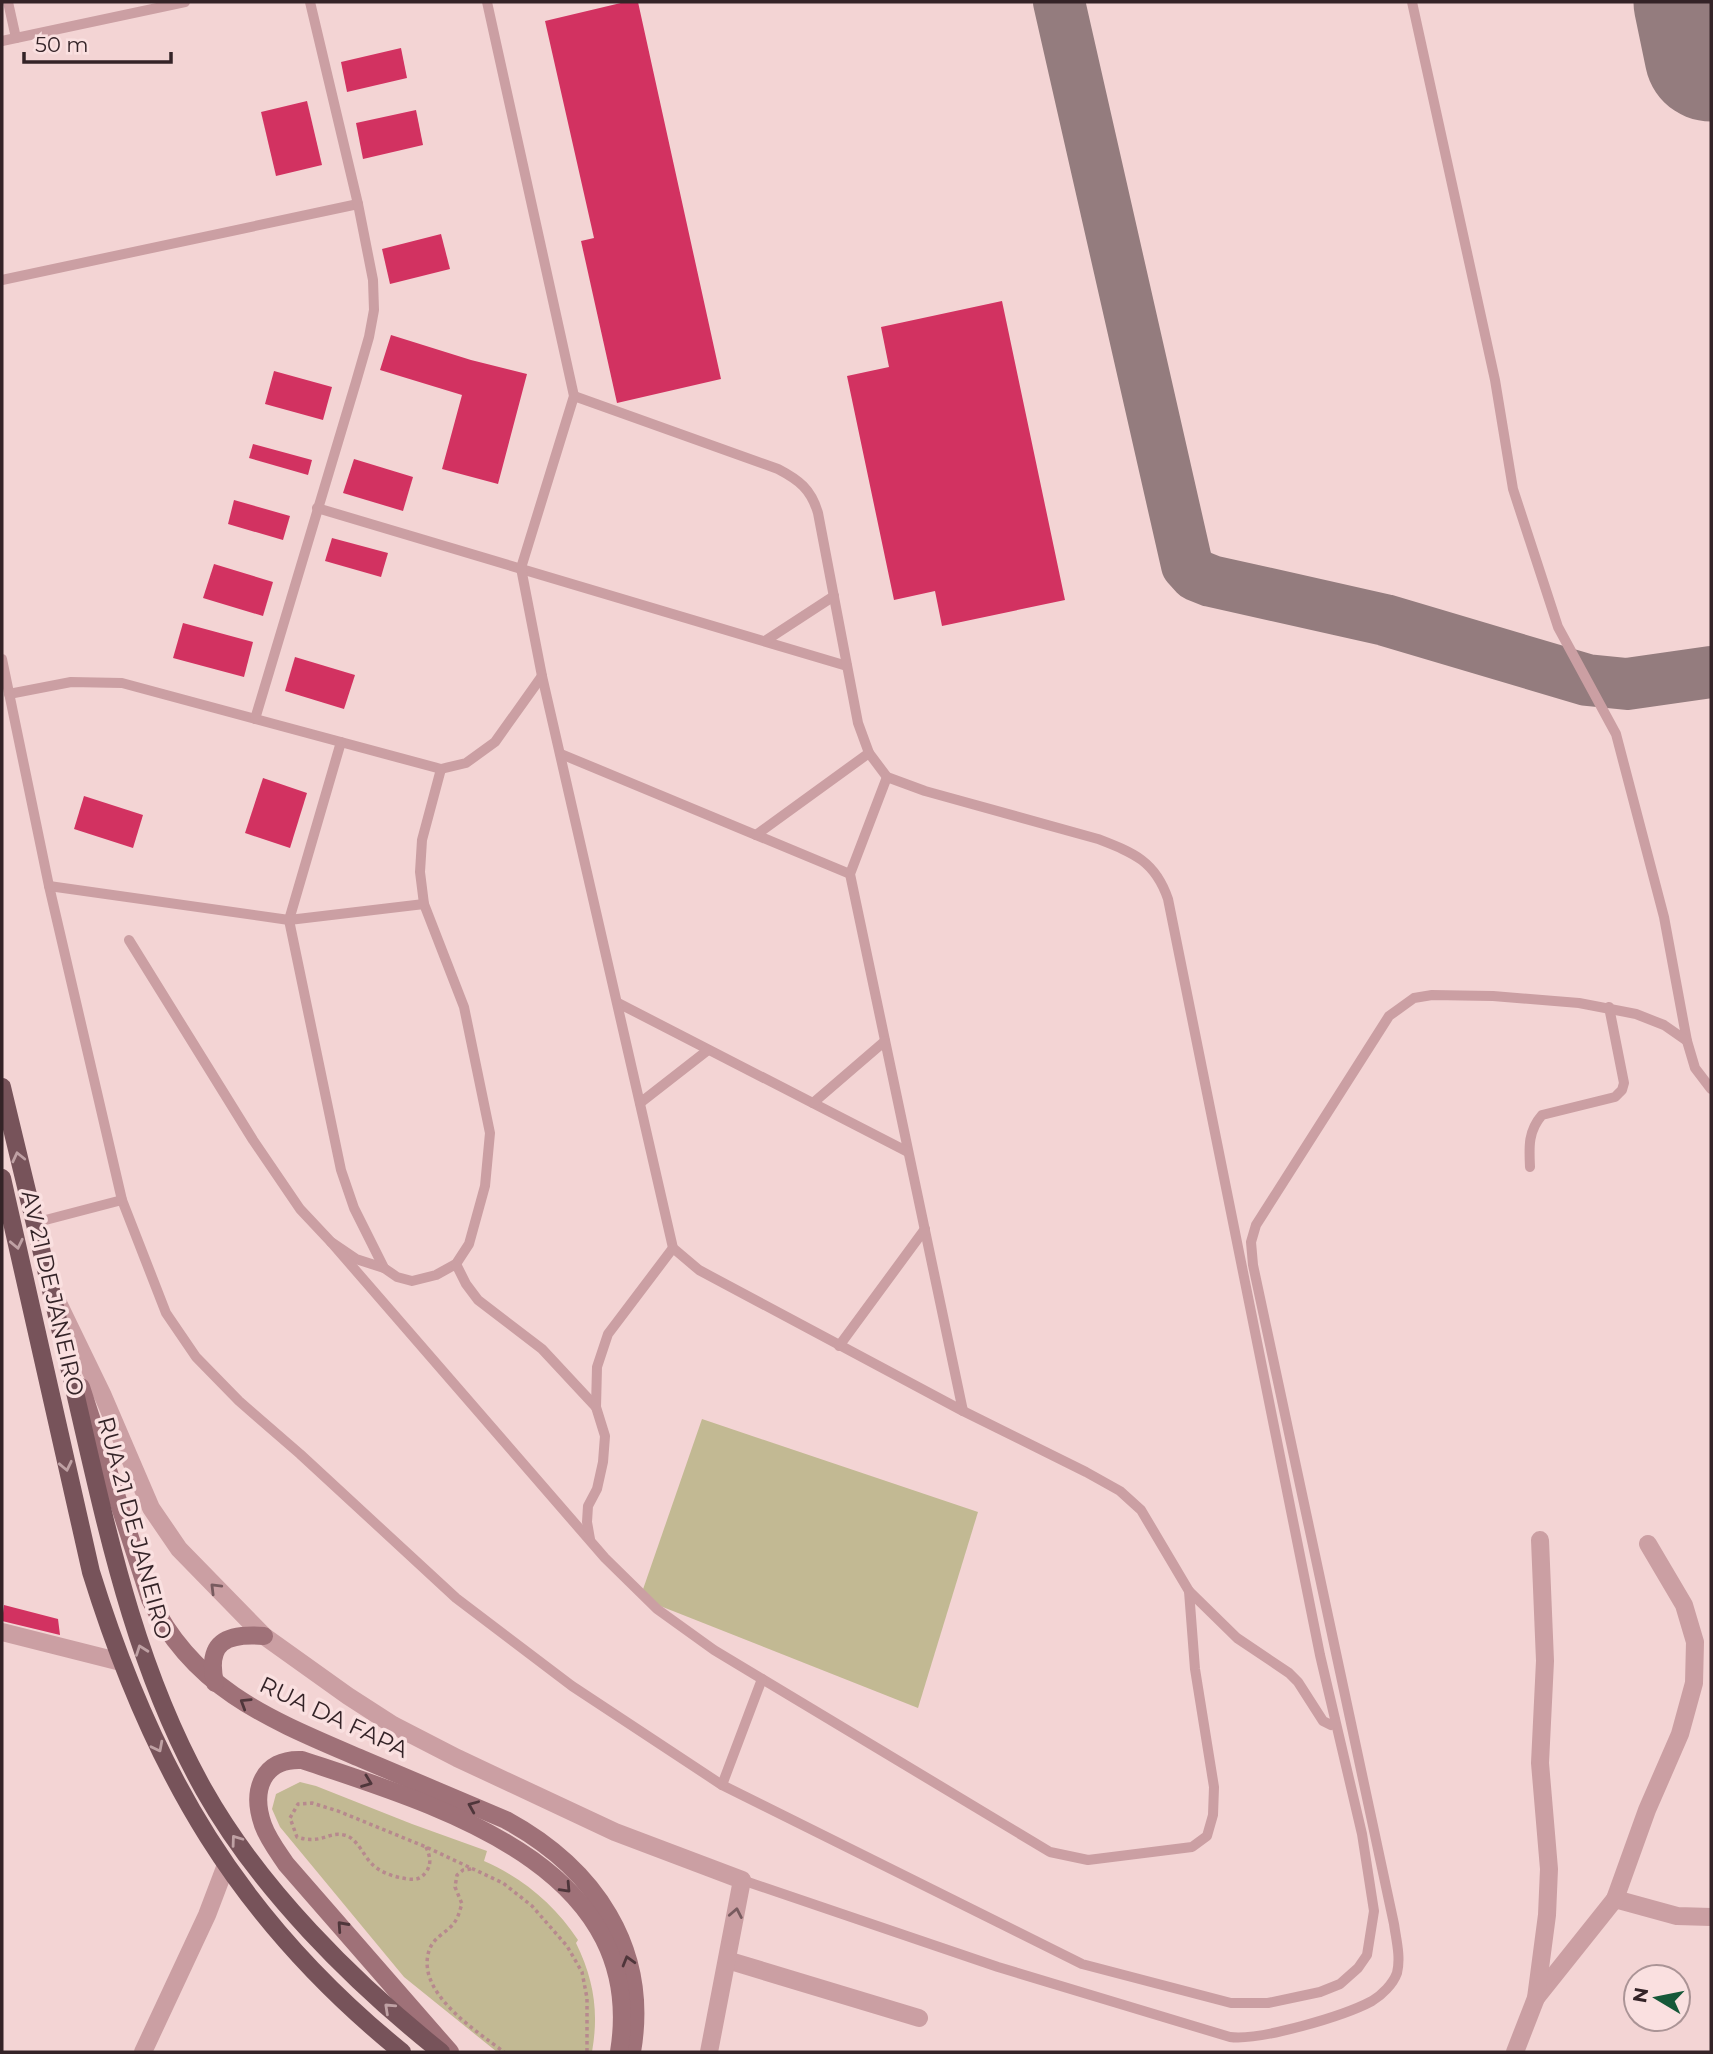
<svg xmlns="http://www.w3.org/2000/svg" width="1713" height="2054" font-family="Montserrat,sans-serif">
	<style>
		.green { fill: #c2b993 }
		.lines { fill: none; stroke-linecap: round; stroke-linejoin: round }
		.taxiway { stroke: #947c7e; stroke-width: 52 }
		.runway { stroke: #947c7e; stroke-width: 133 }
		.building { fill: #d23261 }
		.path { stroke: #b7898e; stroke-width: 3.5; stroke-dasharray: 3.5 3.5; stroke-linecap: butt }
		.service { stroke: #cb9fa3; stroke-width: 10 }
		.minor { stroke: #cb9fa3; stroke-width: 18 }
		.tertiary { stroke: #cb9fa3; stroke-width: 18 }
		.secondary { stroke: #9f7178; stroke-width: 18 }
		.primary { stroke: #77535a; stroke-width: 18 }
		.oneway { stroke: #bfa1a4 }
		.oneway2 { stroke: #785b5f }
		.oneway3 { stroke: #4f363b }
		.labels { text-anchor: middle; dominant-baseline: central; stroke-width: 7; stroke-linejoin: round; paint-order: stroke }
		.street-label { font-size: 23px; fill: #342327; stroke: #fae0e0 }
	</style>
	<rect width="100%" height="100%" fill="#f3d4d4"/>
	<!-- green -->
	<g class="green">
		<polygon points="702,1419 978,1512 918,1708 640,1598"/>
		<path d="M300 1782 316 1786 412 1824 487 1851 484 1861C523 1878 555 1905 578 1940L576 1943C594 1980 599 2012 592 2052H497L404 1977 280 1827 272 1809 276 1794Z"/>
	</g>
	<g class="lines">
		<!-- taxiway -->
		<polyline class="taxiway" points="1059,2 1187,565 1196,575 1211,581 1385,620 1587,680 1627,684 1711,672"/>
		<!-- runway -->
		<polyline class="runway" points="1700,2 1711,55"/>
	</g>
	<!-- building -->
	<g class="building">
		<polygon points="625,2 638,2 721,379 617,403 581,241 594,238 545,21"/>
		<polygon points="401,48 407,78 347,92 341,62"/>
		<polygon points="307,101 322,165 276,176 261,112"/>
		<polygon points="416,110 423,145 363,159 356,123"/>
		<polygon points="441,234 450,269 390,284 382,249"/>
		<polygon points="1002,301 1065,600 942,626 935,591 894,600 847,376 889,367 881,327"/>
		<polygon points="391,335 471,360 527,374 498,484 442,469 462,395 380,370"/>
		<polygon points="274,371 332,387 323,420 265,404"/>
		<polygon points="253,444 312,460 308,475 249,458"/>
		<polygon points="354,459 413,477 403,511 343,493"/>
		<polygon points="234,500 290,516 283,540 228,524"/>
		<polygon points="332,538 388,553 381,577 325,561"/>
		<polygon points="214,564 273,582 263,616 203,598"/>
		<polygon points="183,623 253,642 244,677 173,658"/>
		<polygon points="295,657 355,675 344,709 285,691"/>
		<polygon points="263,778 307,793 290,848 245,833"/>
		<polygon points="84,796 143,815 133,848 74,829"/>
		<polygon points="4,1605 58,1619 60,1635 2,1621"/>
	</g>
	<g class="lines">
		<!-- path -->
		<g class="path">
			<path d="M426 1847C430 1856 432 1864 426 1872 421 1879 416 1880 408 1879 395 1877 383 1874 373 1865 363 1856 358 1838 344 1835 328 1831 322 1845 297 1837L290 1818 298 1804 312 1803 338 1811 426 1847 503 1883 532 1906 567 1946 582 1972 587 1998V2052"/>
			<path d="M471 1869 463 1870 457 1875 455 1887 462 1904C460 1909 459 1915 456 1920 450 1931 435 1936 430 1948 413 1991 475 2030 504 2052"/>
		</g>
		<!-- service -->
		<g class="service">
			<polyline points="8,2 16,38"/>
			<polyline points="1412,2 1495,380 1513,489 1558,627 1616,734 1664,917 1687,1041 1695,1068 1711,1089"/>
			<polyline points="2,41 185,2"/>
			<polyline points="2,280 358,204"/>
			<polyline points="317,508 847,666"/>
			<polyline points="765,641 834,596"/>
			<path d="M2 659 49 886 122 1200 166 1313 196 1357 239 1401 300 1454 456 1598 572 1686 722 1785 1082 1964 1231 2003H1268L1320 1992 1340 1984 1358 1968 1367 1955 1374 1911 1362 1834 1320 1655 1168 899C1155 861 1134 853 1098 839L925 791 887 777 869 753 858 723 818 513C811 489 799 480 778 469L574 396"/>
			<polyline points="9,694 71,682 122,683 441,769 466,763 495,742 542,676"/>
			<polyline points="255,719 356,382 369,337 374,310 373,280 358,204 310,2"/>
			<polyline points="341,742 289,920 341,1170 354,1208 384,1268 397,1277 412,1281 436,1275 456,1264 469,1244 485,1186 490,1133 464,1007 424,904 420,872 422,840 441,769"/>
			<polyline points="561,754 850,874"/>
			<polyline points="887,777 850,874 963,1411"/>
			<polyline points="756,835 869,753"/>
			<polyline points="49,886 289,920 424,904"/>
			<polyline points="129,940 253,1140 300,1209 331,1242 356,1259 384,1268"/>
			<polyline points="618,1003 908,1152"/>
			<polyline points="640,1103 708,1050"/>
			<polyline points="813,1103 885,1041"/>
			<path d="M1530 1167C1529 1147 1528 1131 1542 1115L1615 1097 1622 1090 1624 1083 1609 1007"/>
			<polyline points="34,1223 122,1200"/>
			<polyline points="331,1242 605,1558 657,1609 714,1650 1050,1852 1088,1860 1192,1847 1207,1836 1213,1815 1214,1787 1195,1669 1189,1591 1141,1510 1120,1491 1086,1472 963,1411 699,1270 673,1248 542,676 521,568 574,396 487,2"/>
			<polyline points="456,1264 466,1284 478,1300 542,1349 596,1407"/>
			<polyline points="839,1346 925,1229"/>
			<polyline points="590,1539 587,1522 588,1506 597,1489 603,1462 605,1436 596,1407 597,1367 608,1334 673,1248"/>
			<polyline points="1189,1591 1237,1638 1289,1673 1298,1682 1323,1721 1331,1725 1335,1720"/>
			<polyline points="722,1785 762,1679"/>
			<path d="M742 1880 998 1967 1230 2037C1260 2041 1344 2016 1372 2001 1382 1995 1393 1984 1397 1973 1401 1957 1396 1939 1394 1924L1253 1265 1251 1242 1256 1225 1389 1016 1414 998 1432 995 1493 996 1579 1003 1636 1014 1664 1025 1687 1041"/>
		</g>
		<!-- minor -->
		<g class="minor">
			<polyline points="2,1632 121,1662"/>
			<polyline points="1615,1899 1677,1916 1711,1917"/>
			<polyline points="727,1960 919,2018"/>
			<polyline points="1536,1998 1615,1899 1647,1810 1680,1734 1694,1683 1695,1642 1684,1605 1648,1544"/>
			<polyline points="143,2052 207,1915 226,1865"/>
			<polyline points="1515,2052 1536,1998 1547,1915 1549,1869 1540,1763 1545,1661 1540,1540"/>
		</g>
		<!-- tertiary -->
		<polyline class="tertiary" points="58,1303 103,1396 151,1508 179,1549 264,1636 348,1696 393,1725 457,1758 615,1832 742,1880 709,2052"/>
		<!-- secondary -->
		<g class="secondary">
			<path d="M81 1387 150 1599C194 1691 274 1721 362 1759 410 1779 458 1800 506 1820 594 1868 650 1948 632 2052"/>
			<path d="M215 1683C206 1642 226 1633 264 1636"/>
			<path d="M450 2052 286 1864C278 1852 268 1839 263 1825 251 1791 262 1758 302 1760 439 1806 649 1866 619 2052"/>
		</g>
		<!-- primary -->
		<g class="primary">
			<path d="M2 1087C27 1192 53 1296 77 1401 108 1535 136 1669 204 1790 259 1888 353 1982 441 2052"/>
			<path d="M2 1178 91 1572C153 1772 238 1919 402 2052"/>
		</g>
	</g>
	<!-- one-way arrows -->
	<defs><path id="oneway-chevron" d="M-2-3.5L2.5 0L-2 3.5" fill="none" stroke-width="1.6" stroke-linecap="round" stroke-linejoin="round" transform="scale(1.75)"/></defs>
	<g class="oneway">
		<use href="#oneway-chevron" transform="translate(18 1157) rotate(-103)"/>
		<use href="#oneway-chevron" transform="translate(17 1244) rotate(78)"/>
		<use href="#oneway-chevron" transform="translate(66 1466) rotate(78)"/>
		<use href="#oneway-chevron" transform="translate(141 1650) rotate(-110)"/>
		<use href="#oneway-chevron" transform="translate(158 1747) rotate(63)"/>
		<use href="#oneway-chevron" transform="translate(236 1840) rotate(-126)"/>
		<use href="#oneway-chevron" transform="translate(389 2008) rotate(-137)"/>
	</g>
	<g class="oneway2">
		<use href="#oneway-chevron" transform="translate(215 1588) rotate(-135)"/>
		<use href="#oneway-chevron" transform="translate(736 1913) rotate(-79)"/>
	</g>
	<g class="oneway3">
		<use href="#oneway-chevron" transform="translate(245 1703) rotate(-148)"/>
		<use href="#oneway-chevron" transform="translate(367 1782) rotate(21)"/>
		<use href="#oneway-chevron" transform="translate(473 1806) rotate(-157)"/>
		<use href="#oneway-chevron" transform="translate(566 1888) rotate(47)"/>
		<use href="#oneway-chevron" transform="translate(342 1926) rotate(-132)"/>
		<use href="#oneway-chevron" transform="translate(628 1961) rotate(-106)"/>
	</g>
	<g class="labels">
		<!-- street labels -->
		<g class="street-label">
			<text transform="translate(53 1293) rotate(77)">AV 21 DE JANEIRO</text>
			<text transform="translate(135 1528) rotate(75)">RUA 21 DE JANEIRO</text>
			<text transform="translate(334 1717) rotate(25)">RUA DA FAPA</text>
		</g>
	</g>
	<!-- border -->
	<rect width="1713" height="2054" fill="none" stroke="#342327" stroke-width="7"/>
	<!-- north arrow -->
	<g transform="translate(1657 1998) rotate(280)"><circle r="33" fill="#fae0e0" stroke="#ab9496" stroke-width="2"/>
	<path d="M0-5L12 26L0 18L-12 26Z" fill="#165839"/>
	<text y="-10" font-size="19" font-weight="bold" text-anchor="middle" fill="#342327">N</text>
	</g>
	<!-- scale -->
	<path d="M24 52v10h147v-10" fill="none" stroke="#342327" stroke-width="3.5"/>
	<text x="35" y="52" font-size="21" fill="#342327" stroke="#fae0e0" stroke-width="5" paint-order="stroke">50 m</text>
</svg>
